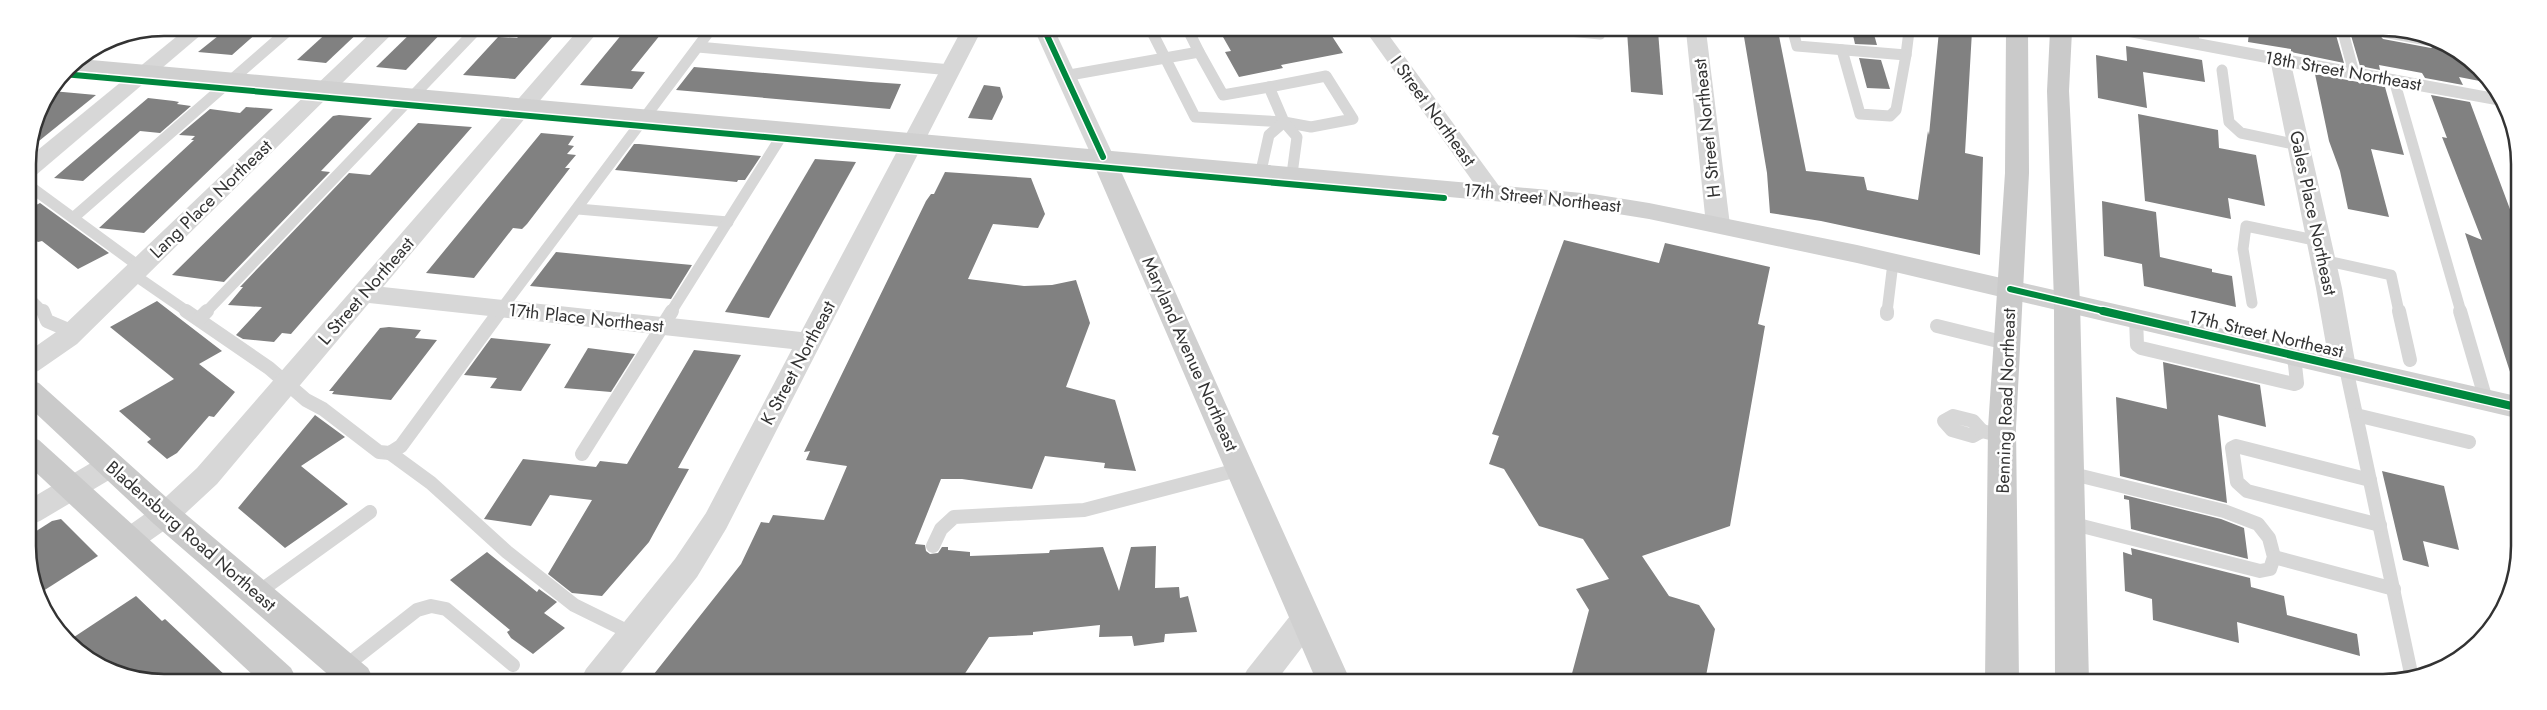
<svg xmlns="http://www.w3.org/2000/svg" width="2547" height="710" font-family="Jost,sans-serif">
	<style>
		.building { fill: #818181 }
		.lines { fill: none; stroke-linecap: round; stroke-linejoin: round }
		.lane-far1 { stroke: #d7d7d7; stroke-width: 11 }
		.lane { stroke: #d7d7d7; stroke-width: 14 }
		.street { fill: #d7d7d7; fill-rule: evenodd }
		.secondary { fill: #d0d0d0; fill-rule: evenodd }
		.primary { fill: #cacaca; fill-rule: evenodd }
		.cycleway-far1-casing { stroke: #fff; stroke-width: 9 }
		.cycleway-casing { stroke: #fff; stroke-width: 11 }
		.cycleway-far1 { stroke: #00873e; stroke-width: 6 }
		.cycleway { stroke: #00873e; stroke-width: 8 }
		.labels { text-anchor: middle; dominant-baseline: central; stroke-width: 5; stroke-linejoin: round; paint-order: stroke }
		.street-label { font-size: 18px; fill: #333; stroke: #fff }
		.rim { fill: none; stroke: #333; stroke-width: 2.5 }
	</style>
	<rect width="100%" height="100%" fill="#fff"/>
	<!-- building -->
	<g class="building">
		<polygon points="228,28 260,28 256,31 258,32 232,55 198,52"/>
		<polygon points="332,28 363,28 326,63 297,60"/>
		<polygon points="416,28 446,28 406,70 376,67"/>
		<polygon points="527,28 560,28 515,79 463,75 498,37 517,38"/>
		<polygon points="627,28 665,29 631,71 645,72 632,89 580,85"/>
		<polygon points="1219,30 1328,30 1343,53 1281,65 1283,68 1239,77 1225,52 1231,51"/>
		<polygon points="1627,30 1658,31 1663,95 1631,92"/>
		<polygon points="1743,31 1778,31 1806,171 1864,177 1867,190 1918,200 1928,131 1929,135 1939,31 1972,31 1965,153 1983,157 1980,255 1821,221 1770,213 1767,173"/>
		<polygon points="1852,31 1873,31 1877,45 1855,44"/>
		<polygon points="2249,32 2319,32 2336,35 2344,63 2291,52 2291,49 2248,42"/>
		<polygon points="2350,32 2377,32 2383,39 2431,48 2438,44 2486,74 2490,83 2459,77 2463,85 2425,78 2422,73 2379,65 2380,70 2360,66"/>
		<polygon points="2126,46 2202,60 2205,82 2143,72 2147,108 2098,98 2096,55 2127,61"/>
		<polygon points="1859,58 1881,60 1890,89 1867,88"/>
		<polygon points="694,67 871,82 901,84 890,109 676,90"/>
		<polygon points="2315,74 2385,87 2404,155 2371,149 2389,217 2348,209 2340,171 2329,141"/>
		<polygon points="984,85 1000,87 1003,97 992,120 968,118"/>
		<polygon points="52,91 96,95 29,149 38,111"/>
		<polygon points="2431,95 2470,102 2517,228 2516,378 2512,378 2472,255 2465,233 2482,240 2442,137 2447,138"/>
		<polygon points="148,98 174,101 179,102 177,104 191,106 160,133 140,131 83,181 54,178"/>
		<polygon points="246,107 273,109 144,233 99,228 194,140 191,140 195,136 179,135 210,109 240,113"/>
		<polygon points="2138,114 2218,130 2219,148 2256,155 2265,206 2228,198 2231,219 2145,201"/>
		<polygon points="339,115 372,118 321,171 330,172 224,282 172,275 333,116"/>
		<polygon points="418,123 472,127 291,334 282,333 274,342 243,339 236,335 262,307 228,305 243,287 240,287 349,173 370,175"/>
		<polygon points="541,133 574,136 568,145 574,146 567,154 576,155 565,168 570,168 527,224 522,229 513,228 474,278 426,273"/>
		<polygon points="634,144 639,144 761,156 745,180 738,180 737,182 615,170"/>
		<polygon points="815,159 856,162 769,318 725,312"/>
		<polygon points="945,172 1031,178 1045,214 1038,228 993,224 968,279 1024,286 1052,285 1076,280 1090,323 1066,387 1115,400 1136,471 1104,468 1105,463 1045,456 1032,489 962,479 941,479 915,544 925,545 926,551 930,554 938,553 942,547 948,547 948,550 970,552 970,556 1049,553 1050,550 1103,547 1119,591 1131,547 1156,546 1155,588 1179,587 1180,598 1188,596 1197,632 1165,634 1164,642 1134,646 1132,636 1099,637 1100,625 1033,632 1033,635 989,637 962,678 955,676 953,679 650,679 741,564 761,522 769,523 773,515 824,520 847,466 806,460 810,451 804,452 926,201 931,194 934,194"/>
		<polygon points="2102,201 2156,212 2160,257 2212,269 2212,272 2232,276 2236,307 2144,286 2142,264 2104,256"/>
		<polygon points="40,203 109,253 78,269 42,241 38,242 28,235 28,209"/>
		<polygon points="1564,240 1659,263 1665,243 1770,267 1758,324 1765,326 1730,526 1642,556 1669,596 1699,605 1715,629 1705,681 1570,681 1589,610 1576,589 1609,579 1583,539 1539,526 1504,469 1489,464 1499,436 1492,434"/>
		<polygon points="556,252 617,258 692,265 671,299 530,286"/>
		<polygon points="157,301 222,351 199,364 235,392 214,417 209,416 177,453 167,459 147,442 151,439 119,411 174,379 110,327"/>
		<polygon points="389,327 421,330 415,338 437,340 391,400 332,394 334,391 329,391 380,328"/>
		<polygon points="491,338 551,344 521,391 490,388 497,378 464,375"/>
		<polygon points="588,348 635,354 611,392 564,388"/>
		<polygon points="694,350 741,355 678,468 689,469 649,542 602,596 572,593 548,574 592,500 550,495 531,526 484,519 523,459 596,467 600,461 627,464"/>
		<polygon points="2163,362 2260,385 2266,427 2218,415 2227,503 2120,476 2116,397 2167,409"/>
		<polygon points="315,415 345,437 301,466 348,504 285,548 238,508"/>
		<polygon points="2382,471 2444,486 2459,550 2423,541 2429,567 2403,560"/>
		<polygon points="2124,495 2221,519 2244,528 2248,559 2131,529 2129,500 2124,499"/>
		<polygon points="61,519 98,556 40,593 30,573 30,535 52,521"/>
		<polygon points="2131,548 2250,578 2251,587 2284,596 2287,615 2357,634 2360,656 2237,622 2239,643 2153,620 2152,599 2125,591 2123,552 2132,555"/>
		<polygon points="487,552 537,592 539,589 557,602 544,613 565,628 533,654 511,638 507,632 510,630 450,580"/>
		<polygon points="136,596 162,621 165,619 228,678 129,678 68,641"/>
	</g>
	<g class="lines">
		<!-- lane-far1 -->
		<g class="lane-far1">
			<polyline points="1151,30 1195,117 1284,122 1311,127 1353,119 1326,76 1269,87"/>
			<polyline points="1188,30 1199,52"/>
			<polyline points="1559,30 1600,34 1601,30"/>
			<polyline points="1793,31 1797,46 1906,55 1909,31"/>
			<polyline points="2193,32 2194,43"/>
			<polyline points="2343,32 2354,73"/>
			<polyline points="2384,32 2432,41"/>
			<polyline points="698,47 951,70"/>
			<polyline points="1842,50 1860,114 1890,116 1896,110 1906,55"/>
			<polyline points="2222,70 2229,122 2241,133 2298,145"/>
			<polyline points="1064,76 1199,52 1223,95 1269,87 1284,122 1297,137 1292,174"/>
			<polyline points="2394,80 2461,312"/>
			<polyline points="1261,171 1269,135 1284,122"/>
			<polyline points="28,185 140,267"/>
			<polyline points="578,209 728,222"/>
			<polyline points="73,218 291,28"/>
			<polyline points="2323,260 2391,275 2399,312"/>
			<polyline points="133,274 188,312"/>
			<polyline points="29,298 43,312"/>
			<polyline points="2252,303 2243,249 2246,226 2319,241"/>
			<polyline points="206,312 478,28"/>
			<polyline points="499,312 711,29"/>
			<polyline points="671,312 786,129"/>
			<polyline points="1887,312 1893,263"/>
		</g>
		<!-- lane -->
		<g class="lane">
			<polyline points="43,311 47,321 73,332"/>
			<polyline points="186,311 269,368 306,400 323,409 379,452 390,453 401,446 500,311"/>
			<polyline points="2399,311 2410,360"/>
			<polyline points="2460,311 2486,400"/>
			<polyline points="1887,314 1887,311"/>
			<polyline points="2136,318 2137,345 2141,348 2294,384 2297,383 2294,356"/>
			<polyline points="199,319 207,311"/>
			<polyline points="1937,326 2006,343"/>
			<polyline points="2346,368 2412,678"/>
			<polyline points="2356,415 2469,442"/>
			<polygon points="1953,416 1973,421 1982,431 1973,436 1952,430 1944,421"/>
			<polyline points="1982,431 2002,436"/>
			<polyline points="390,453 431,483 507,552 574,605 633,634"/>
			<polyline points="582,454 672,311"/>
			<polyline points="2069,473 2224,511 2258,524 2269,538 2274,557 2270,569 2260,571 2070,523"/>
			<polyline points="2370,480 2236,446 2232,448 2237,482 2247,491 2380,525"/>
			<polyline points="933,546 941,529 954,517 1084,510 1241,469"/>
			<polyline points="2274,557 2394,589"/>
			<polyline points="256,594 370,512"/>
			<polyline points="343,668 417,610 431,606 446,609 513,665"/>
		</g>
		<!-- street -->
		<g class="street">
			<polygon points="187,28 209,28 36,175 28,177 28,158"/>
			<polygon points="376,28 398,28 77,344 38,371 29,374 29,351 59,330"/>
			<polygon points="580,28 601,28 383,287 801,332 962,29 982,29 726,529 697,577 616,679 581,679 586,669 675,559 706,513 792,349 369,303 217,484 175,523 138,549 128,553 118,549 113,541 118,533 155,507 197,468"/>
			<polygon points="1034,29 1054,29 1114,157 1111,162 1103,164 1095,162 1092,157"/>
			<polygon points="1365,30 1385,30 1499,186 1503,191 1499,196 1491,198 1483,196"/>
			<polygon points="1686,31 1706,31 1730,225 1726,231 1718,233 1710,231 1706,225"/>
			<polygon points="2119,31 2165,32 2495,93 2501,106 2292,68 2342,288 2356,367 2352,374 2343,377 2334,374 2330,367 2316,288 2271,64 2129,37 2122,35"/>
			<polygon points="111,454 121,457 125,465 121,473 40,521 30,525 30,499 101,457"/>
			<polygon points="1305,607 1316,611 1321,620 1316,629 1277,680 1242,680 1247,670 1294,611"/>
		</g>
		<!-- secondary -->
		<polygon class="secondary" points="80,59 1593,194 1649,203 1857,245 2516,396 2516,418 1857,263 1649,219 1593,210 1119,167 1350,680 1316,680 1094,165 66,70"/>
		<!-- primary -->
		<g class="primary">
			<polygon points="2006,31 2028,31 2029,173 2016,428 2019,681 1985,681 1988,428 2005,173"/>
			<polygon points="2050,31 2072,31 2069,91 2080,302 2089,682 2055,682 2054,302 2047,91"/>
			<polygon points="29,380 39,383 176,506 368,668 373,678 332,678 154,524 29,407"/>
			<polygon points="29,437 39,440 291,668 296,678 256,678 29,466"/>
		</g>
		<defs>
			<g id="cycleway-far1">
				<polyline points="1044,29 1103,157"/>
				<polyline points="63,74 1444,198"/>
				<polyline points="2010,289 2108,312"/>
			</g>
			<polyline id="cycleway" points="2103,311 2516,407"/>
		</defs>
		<!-- cycleway-far1 casing -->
		<use href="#cycleway-far1" class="cycleway-far1-casing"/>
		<!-- cycleway casing -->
		<use href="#cycleway" class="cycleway-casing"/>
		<!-- cycleway-far1 -->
		<use href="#cycleway-far1" class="cycleway-far1"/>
		<!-- cycleway -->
		<use href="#cycleway" class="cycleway"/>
	</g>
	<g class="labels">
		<!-- street labels -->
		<g class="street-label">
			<text transform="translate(2343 71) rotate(10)">18th Street Northeast</text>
			<text transform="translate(1433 111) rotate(54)">I Street Northeast</text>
			<text transform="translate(1707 128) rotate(-96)">H Street Northeast</text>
			<text transform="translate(1542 198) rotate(6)">17th Street Northeast</text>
			<text transform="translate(211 199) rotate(-44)">Lang Place Northeast</text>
			<text transform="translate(2313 213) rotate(78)">Gales Place Northeast</text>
			<text transform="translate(366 291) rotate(-49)">L Street Northeast</text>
			<text transform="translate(586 318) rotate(6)">17th Place Northeast</text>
			<text transform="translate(2266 334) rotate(13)">17th Street Northeast</text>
			<text transform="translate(1190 354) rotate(66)">Maryland Avenue Northeast</text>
			<text transform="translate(798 363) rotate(-62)">K Street Northeast</text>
			<text transform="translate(2006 401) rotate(-88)">Benning Road Northeast</text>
			<text transform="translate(191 536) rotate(41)">Bladensburg Road Northeast</text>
		</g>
	</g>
	<!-- crop -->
	<path d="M0 0H2547V710H0ZM164 36H2383A128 128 0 0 1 2511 164V546A128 128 0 0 1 2383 674H164A128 128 0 0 1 36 546V164A128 128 0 0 1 164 36Z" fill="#fff" fill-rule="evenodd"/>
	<path class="rim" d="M164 36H2383A128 128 0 0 1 2511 164V546A128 128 0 0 1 2383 674H164A128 128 0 0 1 36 546V164A128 128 0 0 1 164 36Z"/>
</svg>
